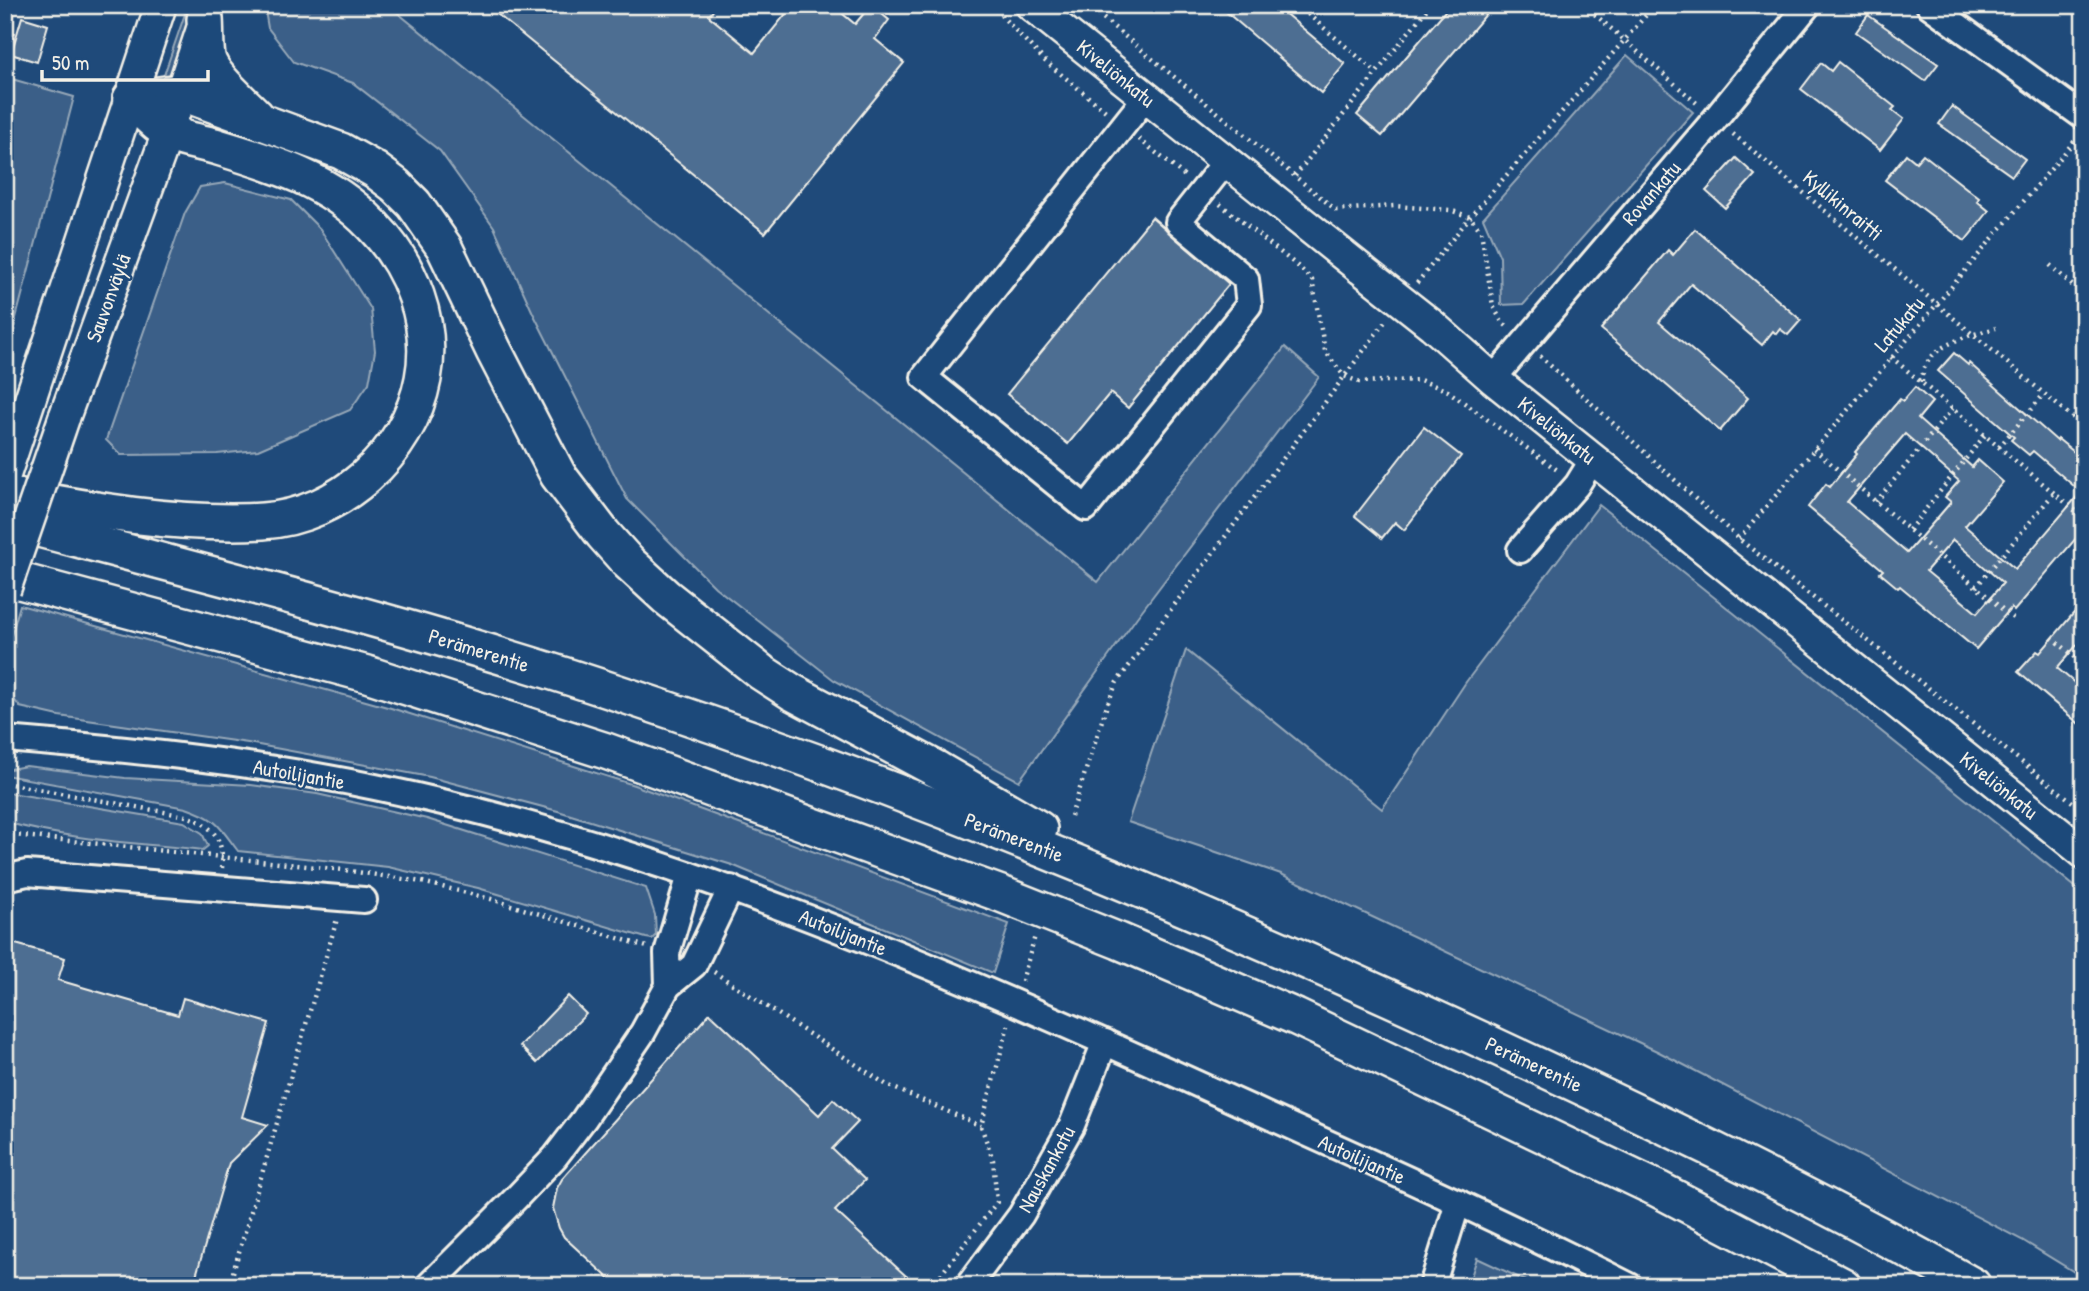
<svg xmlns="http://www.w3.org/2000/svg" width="2089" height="1291" font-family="'Patrick Hand',sans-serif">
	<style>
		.green { fill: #3a5f88; stroke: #97a8b8; stroke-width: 2 }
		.building { fill: #4d6e92; stroke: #f4f1e8; stroke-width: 2; fill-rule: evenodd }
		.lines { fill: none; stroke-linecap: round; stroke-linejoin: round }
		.minor-casing { stroke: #f4f1e8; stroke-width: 30 }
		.major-casing { stroke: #f4f1e8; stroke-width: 35 }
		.highway-casing { stroke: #f4f1e8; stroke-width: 40 }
		.path { stroke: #f4f1e8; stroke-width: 4.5; stroke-dasharray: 2 5; stroke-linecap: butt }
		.minor { stroke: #1f4a7a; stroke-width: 24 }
		.major { stroke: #1f4a7a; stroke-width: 30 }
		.highway { stroke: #1f4a7a; stroke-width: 35 }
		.major-bridge-casing { stroke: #f4f1e8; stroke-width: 35; stroke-linecap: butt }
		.major-bridge { stroke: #1f4a7a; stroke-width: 30 }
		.labels { text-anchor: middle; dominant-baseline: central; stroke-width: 5; stroke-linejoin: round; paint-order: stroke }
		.street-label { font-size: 21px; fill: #f4f1e8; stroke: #1f4a7a }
	</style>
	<rect width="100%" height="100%" fill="#1f4a7a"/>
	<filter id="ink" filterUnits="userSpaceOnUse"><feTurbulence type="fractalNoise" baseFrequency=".0143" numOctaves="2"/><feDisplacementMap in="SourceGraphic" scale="14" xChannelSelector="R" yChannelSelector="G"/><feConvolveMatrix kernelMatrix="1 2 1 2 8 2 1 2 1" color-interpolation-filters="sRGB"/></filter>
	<g filter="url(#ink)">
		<!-- green -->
		<g class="green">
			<polygon points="188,5 196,5 169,80 163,78"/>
			<polygon points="264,5 388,5 1098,582 1285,347 1319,377 1137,617 1019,781 834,680 715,587 627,499 533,313 494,227 440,151 353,83 294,62 268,28"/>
			<polygon points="1627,55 1693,112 1524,304 1501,305 1500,257 1483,218"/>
			<polygon points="5,77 74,97 5,360"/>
			<polygon points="225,183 291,200 320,229 371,309 375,351 369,383 350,410 258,450 217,454 121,455 106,440 185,213 200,187"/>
			<polygon points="1599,505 2084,894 2084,1278 2022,1240 1659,1052 1281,874 1128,822 1186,650 1382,809 1466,682"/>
			<polygon points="20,605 391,708 634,785 1009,924 993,973 732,865 558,811 430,777 248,743 59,716 20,707 5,688 5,657"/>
			<path d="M26 766 125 778 251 785 317 794 427 819 646 888 655 915 656 935 652 939 646 938 478 888 388 867 238 851C219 826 218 819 186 808L5 775V770Z"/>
			<path d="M5 792 184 822 202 833 208 846 203 850C137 843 69 840 5 822Z"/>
			<polygon points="1477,1258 1537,1286 1468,1286"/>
		</g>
		<!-- building -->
		<g class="building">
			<polygon points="486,5 717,5 709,16 754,53 793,5 832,5 855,24 871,5 889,20 875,39 904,63 765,233"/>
			<polygon points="1218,5 1275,5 1345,64 1321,93"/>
			<polygon points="1450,5 1494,5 1382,136 1357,115"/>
			<polygon points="1868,15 1938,64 1925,81 1856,32"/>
			<polygon points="22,17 48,25 37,62 11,54"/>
			<polygon points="1838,62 1895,107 1892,110 1904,119 1880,150 1801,89 1821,63 1831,71"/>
			<polygon points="1952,106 2025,159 2012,176 1939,124"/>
			<polygon points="1906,154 1916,162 1923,154 1979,198 1977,201 1989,211 1965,241 1885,180"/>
			<polygon points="1736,158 1755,175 1725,208 1706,191"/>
			<polygon points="1152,217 1229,284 1128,408 1110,393 1068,444 1007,394"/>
			<polygon points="1695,229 1801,320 1788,335 1780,329 1776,334 1773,331 1762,345 1691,284 1659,322 1748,398 1720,431 1601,329 1668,250 1673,255"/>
			<path d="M1954 353 1968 365 1969 363 2057 441 2058 439 2084 460V529L2014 611 2011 608 1976 649 1900 586 1898 588 1880 573 1883 570 1808 507 1826 484 1830 487 1857 454 1855 452 1900 399 1903 401 1915 387 1932 402 1918 419 1972 467 1978 460 2003 482 1965 526 2015 569 2081 492 2033 451 2029 455 2011 440 2014 437 1938 371ZM1905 434 1959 481 1945 497 1951 502 1907 553 1847 502ZM1953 540 2003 583 1977 613 1926 571Z"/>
			<polygon points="1424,427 1461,456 1404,530 1395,522 1382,538 1355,516"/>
			<polygon points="2084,601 2084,637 2057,668 2084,691 2084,728 2018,672 2037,651 2040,653"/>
			<polygon points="5,941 65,958 58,980 178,1015 183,998 269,1023 242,1117 268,1125 229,1163 193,1286 5,1286"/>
			<polygon points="568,996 586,1014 537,1063 520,1046"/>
			<polygon points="710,1013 819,1115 833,1099 858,1122 832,1149 865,1180 835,1211 917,1286 617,1286 564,1237 559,1228 553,1208 557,1188 562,1179"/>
		</g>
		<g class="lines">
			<defs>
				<g id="minor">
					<polyline points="1929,5 2084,117"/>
					<polyline points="1146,97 924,377 1086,508 1249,305 1246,279 1178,222 1226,161"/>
					<polyline points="1493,379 1715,119 1808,5"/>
					<polyline points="1520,550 1577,485 1593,459"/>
					<path d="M5 739C129 749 254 762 375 787 656 845 922 959 1182 1077 1332 1145 1483 1211 1630 1286"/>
					<polyline points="5,878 27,873 364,900"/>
					<polyline points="668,986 667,953 690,875"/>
					<polyline points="428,1286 516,1198 555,1157 584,1119 643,1032 668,986 694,965 731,888"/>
					<polyline points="968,1286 1021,1215 1072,1125 1105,1042"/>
					<polyline points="1432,1286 1458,1202"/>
				</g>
				<g id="major">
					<polyline points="1031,5 1361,269"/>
					<polyline points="1432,325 1493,379 2084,853"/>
					<polyline points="64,418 168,132 203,26"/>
					<polyline points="5,475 161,5"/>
				</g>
				<g id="highway">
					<path d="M205 19C206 31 205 45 207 57 211 77 242 101 256 116"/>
					<polyline points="131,99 180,92 341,151 375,170 395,185 414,204 444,247 494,351 558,475 603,534 628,562 666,597 761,672 792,692 938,770 1039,829"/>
					<path d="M5 494C89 510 178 526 263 521 339 516 409 454 423 379 434 323 411 265 372 225 329 180 275 164 218 147 202 142 180 140 167 131 154 123 143 110 131 99"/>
					<path d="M5 520C194 570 383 618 569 677 871 774 1161 893 1449 1025 1626 1106 1803 1190 1973 1286"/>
					<polyline points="5,577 367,674 606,751 1001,894 1119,941 1296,1017 1658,1189 1843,1286"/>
				</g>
			</defs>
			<!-- minor casing -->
			<use href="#minor" class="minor-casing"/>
			<!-- major casing -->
			<use href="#major" class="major-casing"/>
			<!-- highway casing -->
			<use href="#highway" class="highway-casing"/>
			<!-- path -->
			<g class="path">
				<polyline points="991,5 1045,61 1108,113"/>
				<polyline points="1087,5 1336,210 1395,206 1450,210 1470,217 1481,231 1493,306 1502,322 1510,329"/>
				<polyline points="1297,5 1376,72"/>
				<polyline points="1584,5 1699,105"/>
				<polyline points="1733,134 2084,427"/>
				<polyline points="1139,139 1186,177"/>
				<polyline points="1295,176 1430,5"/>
				<polyline points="1220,204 1300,268 1312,280 1325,351 1344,376 1359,382 1420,380 1448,391 1560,472"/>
				<polyline points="2050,265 2084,296"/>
				<polyline points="1417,283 1470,217 1655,5"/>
				<polyline points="1540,356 1739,539 2084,811"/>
				<polyline points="1891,357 2084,518"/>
				<path d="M1922 382C1922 345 1968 336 1996 328"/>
				<polyline points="1999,447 2044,394"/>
				<polyline points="1814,449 2014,619"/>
				<polyline points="1876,502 1953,408"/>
				<polyline points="1909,530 1985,435"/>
				<polyline points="1739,539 2077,138"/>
				<polyline points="1976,587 2054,493"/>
				<polyline points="2052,638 2084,664"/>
				<path d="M5 783 186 816C213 825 224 839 222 868"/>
				<polyline points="1071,816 1107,705 1117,682 1387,319"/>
				<polyline points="5,834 344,870 422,882 491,899 647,947"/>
				<polyline points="714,972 887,1085 981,1126"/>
				<polyline points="1022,981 1035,936"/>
				<polyline points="229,1286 337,919"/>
				<polyline points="932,1286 997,1202 993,1160 981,1126 1009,1022"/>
			</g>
			<!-- minor -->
			<use href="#minor" class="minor"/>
			<!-- major -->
			<use href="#major" class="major"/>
			<!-- highway -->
			<use href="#highway" class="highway"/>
			<defs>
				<g id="major-bridge">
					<polyline points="1361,269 1432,325"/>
					<polyline points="5,590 64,418"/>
				</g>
			</defs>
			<!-- major-bridge casing -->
			<use href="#major-bridge" class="major-bridge-casing"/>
			<!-- major-bridge -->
			<use href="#major-bridge" class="major-bridge"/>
		</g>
	</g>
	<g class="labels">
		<!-- street labels -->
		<g class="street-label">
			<text transform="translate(1116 73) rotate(39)">Kiveliönkatu</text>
			<text transform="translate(1651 193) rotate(-49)">Rovankatu</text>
			<text transform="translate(1843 205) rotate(40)">Kyllikinraitti</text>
			<text transform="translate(108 298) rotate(-70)">Sauvonväylä</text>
			<text transform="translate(1899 324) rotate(-50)">Latukatu</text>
			<text transform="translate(1557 430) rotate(39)">Kiveliönkatu</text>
			<text transform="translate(479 650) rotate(17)">Perämerentie</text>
			<text transform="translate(299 774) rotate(10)">Autoilijantie</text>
			<text transform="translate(1999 785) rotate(39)">Kiveliönkatu</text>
			<text transform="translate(1014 837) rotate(21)">Perämerentie</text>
			<text transform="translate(843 932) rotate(22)">Autoilijantie</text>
			<text transform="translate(1534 1064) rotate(25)">Perämerentie</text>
			<text transform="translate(1362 1159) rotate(24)">Autoilijantie</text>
			<text transform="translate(1046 1169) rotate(-61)">Nauskankatu</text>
		</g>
	</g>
	<!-- margin -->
	<rect width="2089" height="1291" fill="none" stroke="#1f4a7a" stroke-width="28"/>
	<rect x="14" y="14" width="2061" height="1263" fill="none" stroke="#f4f1e8" stroke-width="2.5" filter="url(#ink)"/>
	<!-- scale -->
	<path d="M42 70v10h166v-10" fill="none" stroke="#f4f1e8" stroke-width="3.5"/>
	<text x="52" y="70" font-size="21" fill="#f4f1e8" stroke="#1f4a7a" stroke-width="5" paint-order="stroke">50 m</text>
</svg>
